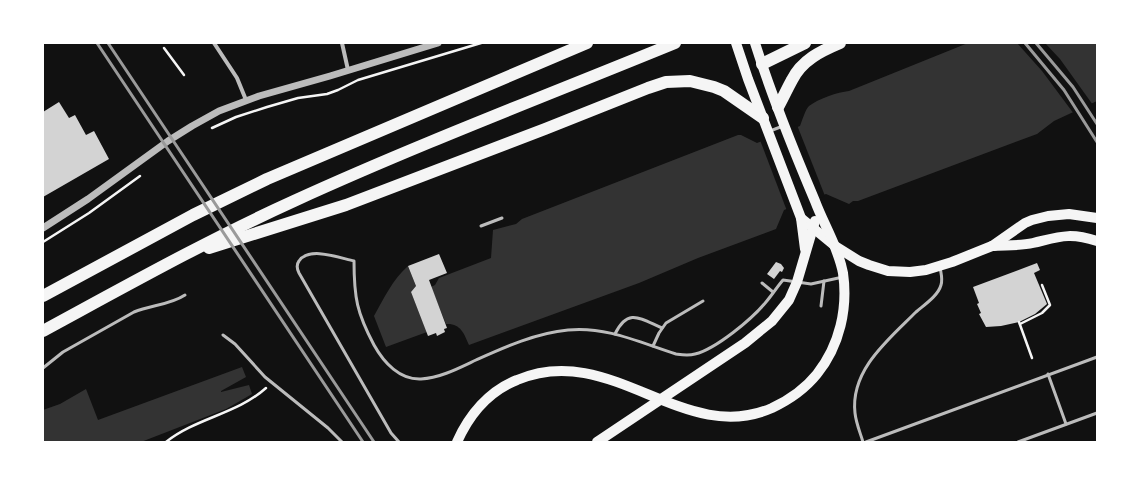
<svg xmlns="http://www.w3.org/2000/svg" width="1140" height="485" font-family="'IBM Plex Serif',serif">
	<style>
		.water { fill: #333 }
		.pier { fill: #111 }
		.building { fill: #d3d3d3 }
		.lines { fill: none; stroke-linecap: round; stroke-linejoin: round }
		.path { stroke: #f5f5f5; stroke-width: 2.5 }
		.service { stroke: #bcbcbc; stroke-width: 3 }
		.minor { stroke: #bcbcbc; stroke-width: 4 }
		.tertiary { stroke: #bcbcbc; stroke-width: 7 }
		.primary { stroke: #f5f5f5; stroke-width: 10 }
		.motorway { stroke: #f5f5f5; stroke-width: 12 }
		.rail { stroke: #9a9a9a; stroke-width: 3 }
	</style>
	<rect width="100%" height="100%" fill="#111"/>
	<!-- water -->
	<g class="water">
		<path d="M968 43H1097V101L1054 121 1037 134 858 201H853L849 204 826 194 784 210 776 229 698 258 639 283 469 345C464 333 460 323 446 324L431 287 435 285 439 278 491 258 493 230 516 224 522 219 738 135H741L757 143 800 126C802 121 805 110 809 106 818 99 838 92 849 91Z"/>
		<path d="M408 266 416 286 411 292 427 332 386 347 374 316C384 298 393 279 408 266Z"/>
		<polygon points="242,367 246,377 221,391 221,392 249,385 252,394 226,409 141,442 43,442 43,410 60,404 86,389 98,420"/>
	</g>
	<!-- pier -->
	<g class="pier">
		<polygon points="1017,43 1045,43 1060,59 1093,105 1074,114 1042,71"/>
		<polygon points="797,125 825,196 787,211 760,140"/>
	</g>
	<!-- building -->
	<g class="building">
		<polygon points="59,102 69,118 75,115 86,135 94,131 109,159 43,197 43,112"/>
		<polygon points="439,254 447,273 429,280 447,328 444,329 445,332 437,336 436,333 428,336 411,292 416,286 408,266"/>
		<polygon points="776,262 781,264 784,268 782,272 780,271 774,279 767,274"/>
		<polygon points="1037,263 1040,270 1034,273 1047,304 1035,314 1019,322 1001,326 986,327 979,314 981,313 977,304 979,303 973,287"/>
	</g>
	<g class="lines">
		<!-- path -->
		<g class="path">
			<polyline points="164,48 184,75"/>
			<polyline points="212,128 236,117 267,107 298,98 327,94 338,90 358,80 481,43"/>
			<polyline points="43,242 89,213 140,176"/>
			<polyline points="1019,322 1032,358"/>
			<polyline points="1020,324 1042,313 1050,305 1042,285"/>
			<path d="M166 442C196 418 237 414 266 388"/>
		</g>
		<!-- service -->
		<g class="service">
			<polyline points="770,131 783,126"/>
			<polyline points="481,226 502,218"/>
			<polyline points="762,283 773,292"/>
			<polyline points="821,306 824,281"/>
			<path d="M615 334C628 307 641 319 662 328"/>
			<polyline points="223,335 235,344 265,377 328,428 342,442"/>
			<polyline points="653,346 659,333 666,323 703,301"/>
			<path d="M43 368 63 352 134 312C151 305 170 305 185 295"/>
			<polyline points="1048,374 1066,424"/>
			<path d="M399 442 391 433 299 273C297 269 296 265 299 261 309 246 340 258 354 261 354 298 357 313 374 345 384 363 400 380 421 379 440 378 459 368 476 360 505 347 536 333 568 330 606 326 641 343 676 354 683 355 688 356 695 354 716 349 752 319 766 302 772 295 777 287 783 280L811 284 843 277"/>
			<path d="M863 442C860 432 856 423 855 413 850 370 889 339 916 312 924 305 938 296 941 285 943 279 941 274 940 267"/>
			<polyline points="866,442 1097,357"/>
			<polyline points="1018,442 1097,413"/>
		</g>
		<!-- minor -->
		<g class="minor">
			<polyline points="214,43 237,78 246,100"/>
			<polyline points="342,43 348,70"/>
		</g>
		<!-- tertiary -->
		<polyline class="tertiary" points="43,228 88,199 168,141 192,126 219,111 259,96 330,76 438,43"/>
		<!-- primary -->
		<g class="primary">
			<polyline points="736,43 748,79 801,218 835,246 859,261 869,265 888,271 910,272 926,270 952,262 992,246 1025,223 1032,220 1048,216 1069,214 1097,218"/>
			<polyline points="801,218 805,249"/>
			<path d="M992 246C1005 245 1020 246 1033 243 1059 237 1069 232 1097 241"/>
			<path d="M457 442C469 415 489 391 517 380 611 340 683 447 772 408 789 400 805 389 817 374 840 345 848 308 843 273 838 247 824 225 815 201 793 149 772 97 755 43"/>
			<polyline points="597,442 745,343 772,321 789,300 797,282 815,221"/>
		</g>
		<!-- motorway -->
		<g class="motorway">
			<polyline points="762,64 805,43"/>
			<path d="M778 107C783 98 787 89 792 80 802 60 821 51 840 43"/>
			<polyline points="209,248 346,205 545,129 648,88 666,82 690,81 714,87 724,91 763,118"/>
			<polyline points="43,296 193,215 267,179 587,43"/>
			<path d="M43 331C126 286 208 240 294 201 419 144 548 95 675 43"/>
		</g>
		<!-- rail -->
		<g class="rail">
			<polyline points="97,43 363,442"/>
			<polyline points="108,43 374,442"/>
			<polyline points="1025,43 1064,90 1097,142"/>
			<polyline points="1036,43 1073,87 1097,124"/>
		</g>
	</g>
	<!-- border -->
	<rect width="1140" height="485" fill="none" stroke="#ffffff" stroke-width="88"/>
</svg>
